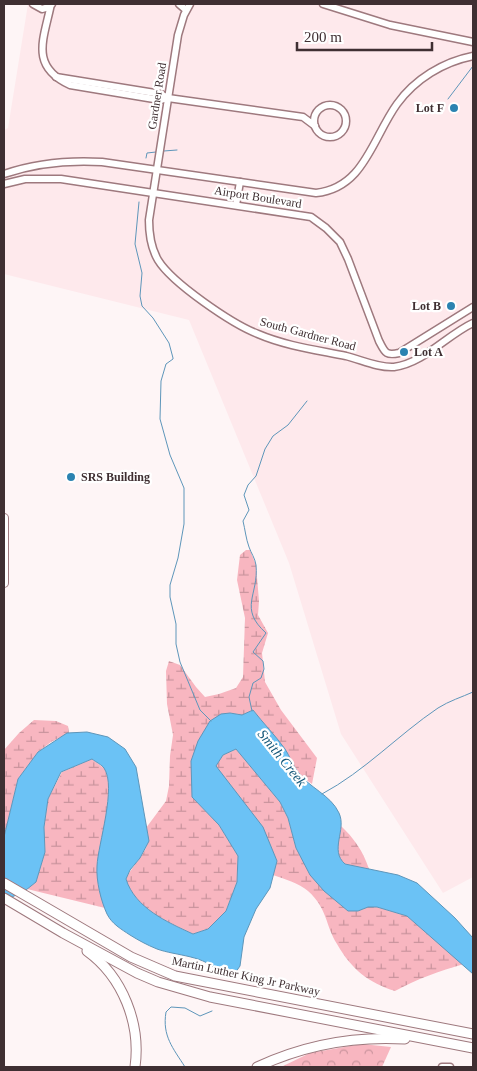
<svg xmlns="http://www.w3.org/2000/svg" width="477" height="1071" font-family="'Times New Roman',serif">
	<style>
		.built { fill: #fee9ec }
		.forest { fill: url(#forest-crowns) }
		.wetland { fill: url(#wetland-marsh) }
		.water { fill: #6bc2f5; stroke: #5e96ba }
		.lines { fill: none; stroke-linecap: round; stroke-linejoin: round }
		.stream { stroke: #5e96ba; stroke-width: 1 }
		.minor-casing { stroke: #9e797e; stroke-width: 9 }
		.major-casing { stroke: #9e797e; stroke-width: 10 }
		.highway-casing { stroke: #9e797e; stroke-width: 11 }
		.minor { stroke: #fff; stroke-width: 6 }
		.major { stroke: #fff; stroke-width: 8 }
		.highway { stroke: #fff; stroke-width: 9 }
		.poi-dot { fill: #2b83b1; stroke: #fff; stroke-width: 2 }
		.labels { text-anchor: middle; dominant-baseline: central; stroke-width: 4.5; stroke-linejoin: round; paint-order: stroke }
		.street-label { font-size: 12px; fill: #3f2f32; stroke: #fff }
		.poi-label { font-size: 12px; font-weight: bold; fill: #3f2f32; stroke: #fff; text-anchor: end }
		.water-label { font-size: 14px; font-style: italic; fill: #125678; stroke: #fff }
	</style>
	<defs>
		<pattern id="forest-crowns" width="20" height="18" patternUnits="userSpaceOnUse" patternTransform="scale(1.25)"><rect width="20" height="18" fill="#f8b6c0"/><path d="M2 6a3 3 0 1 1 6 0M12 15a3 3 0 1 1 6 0" fill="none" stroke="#ca949d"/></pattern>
		<pattern id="wetland-marsh" width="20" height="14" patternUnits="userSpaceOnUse" patternTransform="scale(1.25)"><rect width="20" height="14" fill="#f8b6c0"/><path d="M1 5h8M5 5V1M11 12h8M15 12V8" fill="none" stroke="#ca949d"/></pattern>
	</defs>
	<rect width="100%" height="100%" fill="#fef5f6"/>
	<!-- built -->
	<polygon class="built" points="28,4 473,4 473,877 443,893 341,734 289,563 189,320 4,274 4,130 8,128"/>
	<!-- forest -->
	<polygon class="forest" points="362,1044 391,1047 382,1067 281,1067 310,1053"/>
	<!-- wetland -->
	<g class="wetland">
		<path d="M246 550H250L256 565 259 601 258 615 268 633 262 653 265 682 281 710 317 758 312 784 298 774 286 751 253 710 242 715 230 713 193 782 192 797 219 825 238 856 237 882 226 911 208 929 193 934C167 922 135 909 126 879 130 868 148 852 148 840 149 836 147 831 146 828L166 801 169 786 170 756 173 735 167 704 166 671 169 661 180 665 196 687 205 697 219 694 236 688 243 677 245 618 237 580 240 555Z"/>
		<polygon points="34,720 56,721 68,726 69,733 51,742 38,752 18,779 4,837 4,750 19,733"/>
		<path d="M236 749 280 802 288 818 296 848 337 901 348 911H358L368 907H377L407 916 464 964C439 971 417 979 395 991 369 983 351 969 337 944 325 925 328 909 308 891 299 883 284 879 273 875L277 861 216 766 223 755Z"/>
		<polygon points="92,759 105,769 109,784 101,894 105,908 27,889 36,882 45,852 44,827 48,799 62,772"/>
		<path d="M340 825C354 838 363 851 369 869 362 868 351 867 344 864 332 857 339 836 340 825Z"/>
	</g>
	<!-- water -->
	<path class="water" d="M253 710C263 723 275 735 285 749 290 756 292 765 298 772 308 787 331 795 339 813 347 830 329 850 345 864L398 875 417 883 455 918 473 938V974L407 916 377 907H368L358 911H348L324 891 310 875 296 848 288 818 280 802 236 749 223 755 216 766 263 827 277 861 270 888 256 909 244 937 240 966 233 976 227 972 219 973C206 955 176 956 157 949 147 945 138 940 130 935 121 929 112 924 107 914 101 901 96 881 97 866 98 844 117 787 104 768 102 765 96 762 92 759L61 772 48 799 44 827 45 852 36 882 26 890 4 901V837L18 779 38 752 67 733 87 732 108 737 125 749 136 767 149 841 140 858 130 870 126 879C135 908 167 922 193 934L208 929 226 911 237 882 238 856 219 825 192 797 191 761 198 741 210 721 221 714 230 713 242 715Z"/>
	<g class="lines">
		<!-- stream -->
		<g class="stream">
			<polyline points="448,99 473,66"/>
			<polyline points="164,151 177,150"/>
			<polyline points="146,158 147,153 156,152"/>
			<polyline points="139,202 135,244 142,273 140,296 142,306 153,318 169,343 173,358 173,359 166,364 161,381 160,419 170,455 184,488 184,524 178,558 170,585 170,597 176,624 176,644 180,662 200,710 211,721"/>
			<path d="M252 711 249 697 253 683 261 678 264 669 263 661 253 652 266 633C238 608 259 595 256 565 255 558 251 553 249 547 246 539 245 529 243 521L249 510 244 495 248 485 256 476 265 449 273 436 288 425 307 401"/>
			<path d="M322 794C365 771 398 735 438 708 449 701 462 697 473 692"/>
			<path d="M185 1067C173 1048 162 1036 166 1012L171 1007 185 1008 200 1016 212 1011"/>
		</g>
		<defs>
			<g id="minor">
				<polyline points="33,4 42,9 49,7 52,4"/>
				<path d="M51 4C44 39 29 66 70 85L160 100 168 98"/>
				<polyline points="179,4 186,10"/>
				<path d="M190 4 184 15 178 35 149 220C149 234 151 248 158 260 172 283 232 324 258 334 286 346 317 350 346 356 362 360 378 368 394 367 424 363 447 335 473 323"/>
				<polyline points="323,4 390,25 473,42"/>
				<polyline points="56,77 161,94 168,98 303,117 315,126"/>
				<circle cx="330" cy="121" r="16"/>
				<path d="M4 174C36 163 68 160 102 162L316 193C364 188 372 139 397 104 415 79 443 62 473 56"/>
				<path d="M4 184 25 179H61L311 217 326 228 340 242 348 259 379 341C385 352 385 356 399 353L473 307"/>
				<polyline points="236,205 240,182"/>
				<polyline points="442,1067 450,1067"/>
			</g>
			<polyline id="major" points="4,518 4,583"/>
			<g id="highway">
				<polyline points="4,883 131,957 175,976 473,1034"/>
				<polyline points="4,898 63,933 137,973 158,982 210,997 473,1048"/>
				<path d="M87 951C123 977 141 1024 135 1067"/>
				<path d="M257 1067C304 1045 354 1036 405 1039"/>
			</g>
		</defs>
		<!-- minor casing -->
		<use href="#minor" class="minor-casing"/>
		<!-- major casing -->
		<use href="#major" class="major-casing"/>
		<!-- highway casing -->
		<use href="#highway" class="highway-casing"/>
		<!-- minor -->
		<use href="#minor" class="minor"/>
		<!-- major -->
		<use href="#major" class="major"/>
		<!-- highway -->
		<use href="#highway" class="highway"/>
	</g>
	<!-- markers -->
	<g class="poi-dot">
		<circle cx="454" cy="108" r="5"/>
		<circle cx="451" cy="306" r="5"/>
		<circle cx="404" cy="352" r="5"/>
		<circle cx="71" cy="477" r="5"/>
	</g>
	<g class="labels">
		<!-- street labels -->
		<g class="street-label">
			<text transform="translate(157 96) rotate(-81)">Gardner Road</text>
			<text transform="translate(258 197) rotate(9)">Airport Boulevard</text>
			<text transform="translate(308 334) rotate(15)">South Gardner Road</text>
			<text transform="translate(246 976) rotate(12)">Martin Luther King Jr Parkway</text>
		</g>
		<!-- poi labels -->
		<g class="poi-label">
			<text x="444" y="108">Lot F</text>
			<text x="441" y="306">Lot B</text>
			<text x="414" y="352" text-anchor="start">Lot A</text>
			<text x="81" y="477" text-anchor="start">SRS Building</text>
		</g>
		<!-- water labels -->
		<g class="water-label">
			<text transform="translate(282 758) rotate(51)">Smith Creek</text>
		</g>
	</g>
	<!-- border -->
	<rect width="477" height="1071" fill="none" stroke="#3f2f32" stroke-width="10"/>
	<!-- scale -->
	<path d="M297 42v8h135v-8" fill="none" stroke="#3f2f32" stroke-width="2.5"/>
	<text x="304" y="42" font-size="15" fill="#3f2f32" stroke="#ffffff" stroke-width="4" paint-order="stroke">200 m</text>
</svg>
